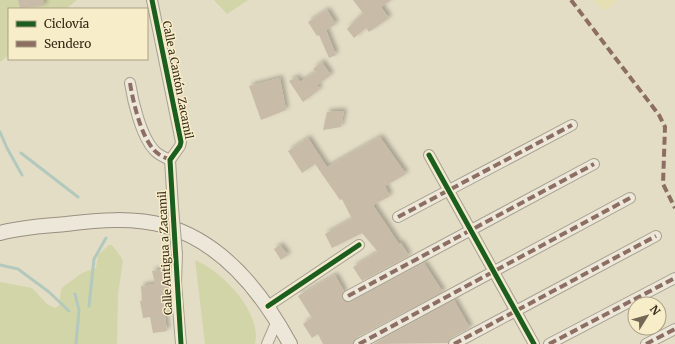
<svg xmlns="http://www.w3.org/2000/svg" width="675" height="344" font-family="Merriweather,serif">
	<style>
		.farmland { fill: #e6dfb4 }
		.green { fill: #d2d5a7 }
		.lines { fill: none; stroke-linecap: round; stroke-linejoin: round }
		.stream { stroke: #b3c9bd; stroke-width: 3 }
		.building { fill: #c8bba7; filter: url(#shadow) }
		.street-casing { stroke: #a8a191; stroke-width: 12 }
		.secondary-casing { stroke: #989080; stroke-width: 16 }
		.street { stroke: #ece7d9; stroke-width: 10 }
		.secondary { stroke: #ece7d9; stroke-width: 14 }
		.street-bridge-casing { stroke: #a8a191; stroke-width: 12; stroke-linecap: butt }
		.street-bridge { stroke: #ece7d9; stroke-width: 10 }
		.quiet { stroke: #8d6e63; stroke-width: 4; stroke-dasharray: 8 4; stroke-linecap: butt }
		.cycleway-casing { stroke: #f8edc9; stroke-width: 8 }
		.cycleway { stroke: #1b5e20; stroke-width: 5 }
		.labels { text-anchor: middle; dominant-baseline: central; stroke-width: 3; stroke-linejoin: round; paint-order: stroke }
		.street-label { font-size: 11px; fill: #362919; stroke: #f8edc9 }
	</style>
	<defs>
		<filter id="shadow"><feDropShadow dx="3" dy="-3" stdDeviation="2" flood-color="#0004"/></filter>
	</defs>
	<rect width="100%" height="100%" fill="#e4ddc6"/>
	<!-- farmland -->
	<polygon class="farmland" points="593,0 618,0 604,11"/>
	<!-- green -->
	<g class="green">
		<polygon points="0,0 77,0 66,9 9,9 9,55 0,62"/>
		<polygon points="214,0 248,0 227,14"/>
		<polygon points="109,245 112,245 123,260 118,294 117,344 0,344 0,282 32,288 47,304 55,308 59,306 61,290 63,287 82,273 96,268 98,255"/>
		<path d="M195 260C222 271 262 312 255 344H205Z"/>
	</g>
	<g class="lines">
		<!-- stream -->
		<g class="stream">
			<polyline points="0,132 7,148 22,175"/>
			<polyline points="21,153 78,197"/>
			<polyline points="0,265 18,269 49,292 69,311"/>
			<polyline points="75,294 79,310 76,344"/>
			<polyline points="89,306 94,259 106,238"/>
		</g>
	</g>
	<!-- building -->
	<g class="building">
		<polygon points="18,0 44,0 44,6 20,8"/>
		<polygon points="353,0 391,0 381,7 389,18 369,32 366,28 354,38 347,29 363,13"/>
		<polygon points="327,10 336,24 326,30 336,55 329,58 319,35 317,36 308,22"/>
		<polygon points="322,62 331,75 317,85 320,89 303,102 289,81 297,77 300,82 316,72 313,69"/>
		<polygon points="280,78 286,110 261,120 249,86"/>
		<polygon points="344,111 341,127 323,130 327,112"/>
		<polygon points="380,137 406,174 385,186 390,196 373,205 399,244 401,243 409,256 362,281 353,267 378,252 362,233 332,248 325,234 352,219 342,199 340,200 315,164 302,173 288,151 308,138 327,167"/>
		<polygon points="280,245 288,255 281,260 274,249"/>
		<polygon points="424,263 443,292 356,338 353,344 323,344 318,334 312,338 303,324 312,318 298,296 335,275 344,291 342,299 348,302"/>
		<polygon points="165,269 170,294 165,295 169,315 165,316 167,331 153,333 150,317 143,318 140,301 142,301 141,286 155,284 152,271"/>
		<polygon points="454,300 470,328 451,338 448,343 373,344"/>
	</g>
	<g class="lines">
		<defs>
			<g id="street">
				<polyline points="152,0 181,142 180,146 170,160"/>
				<path d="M130 83C133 102 141 136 154 150 158 155 164 157 170 160"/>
				<polyline points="429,155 534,344"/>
				<polyline points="170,160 173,207"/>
				<polyline points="398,217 572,125"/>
				<polyline points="177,254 176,283 181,344"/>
				<polyline points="348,296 594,164"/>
				<polyline points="268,306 359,245"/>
				<polyline points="267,344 277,321"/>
				<polyline points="359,344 630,198"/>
				<polyline points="454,344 656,236"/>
				<polyline points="549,344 675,278"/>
				<polyline points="646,344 675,329"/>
			</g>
			<path id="secondary" d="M0 233C21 227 44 226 66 224 98 220 134 217 166 226 224 243 263 294 290 344"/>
		</defs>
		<!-- street casing -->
		<use href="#street" class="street-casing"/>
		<!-- secondary casing -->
		<use href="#secondary" class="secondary-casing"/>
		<!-- street -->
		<use href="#street" class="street"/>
		<!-- secondary -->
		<use href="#secondary" class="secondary"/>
		<defs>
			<polyline id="street-bridge" points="173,207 177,254"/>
		</defs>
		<!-- street-bridge casing -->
		<use href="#street-bridge" class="street-bridge-casing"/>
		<!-- street-bridge -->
		<use href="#street-bridge" class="street-bridge"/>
		<!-- quiet -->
		<g class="quiet">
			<polyline points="571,0 659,115 665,127 663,184 675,208"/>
			<path d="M130 83C133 102 141 136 154 150 158 155 164 157 170 160L172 157"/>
			<polyline points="398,217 572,125"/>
			<polyline points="348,296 594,164"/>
			<polyline points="359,344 630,198"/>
			<polyline points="454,344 656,236"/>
			<polyline points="549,344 675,278"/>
			<polyline points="646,344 675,329"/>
		</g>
		<defs>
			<g id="cycleway">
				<polyline points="152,0 181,142 180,146 170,160 181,344"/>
				<polyline points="429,155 534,344"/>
				<polyline points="268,306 359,245"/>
			</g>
		</defs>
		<!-- cycleway casing -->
		<use href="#cycleway" class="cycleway-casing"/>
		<!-- cycleway -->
		<use href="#cycleway" class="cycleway"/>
	</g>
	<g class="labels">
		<!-- street labels -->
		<g class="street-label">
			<text transform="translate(178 80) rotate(79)">Calle a Cantón Zacamil</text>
			<text transform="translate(165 253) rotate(-93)">Calle Antigua a Zacamil</text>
		</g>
	</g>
	<!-- legend -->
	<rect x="8" y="8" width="140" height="52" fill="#f8edc9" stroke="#aa9f83"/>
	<rect x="16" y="21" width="20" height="6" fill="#1b5e20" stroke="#aa9f83"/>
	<text x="44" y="28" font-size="12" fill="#362919">Ciclovía</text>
	<rect x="16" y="41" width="20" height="6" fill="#8d6e63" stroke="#aa9f83"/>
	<text x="44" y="48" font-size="12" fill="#362919">Sendero</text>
	<!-- north arrow -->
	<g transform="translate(647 316) rotate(53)"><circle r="19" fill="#f8edc9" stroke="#aa9f83"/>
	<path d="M0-3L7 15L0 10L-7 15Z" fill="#736856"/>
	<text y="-6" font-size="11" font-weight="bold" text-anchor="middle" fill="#362919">N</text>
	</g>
</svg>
